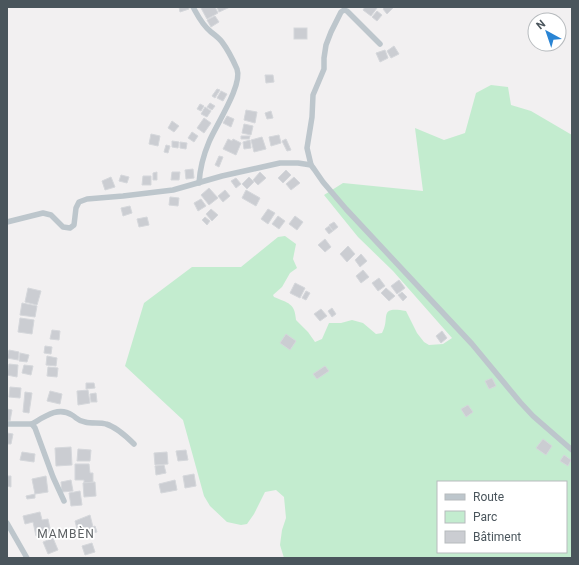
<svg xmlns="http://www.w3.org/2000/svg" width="579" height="565" font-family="Roboto,sans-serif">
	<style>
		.green { fill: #c3eccf; fill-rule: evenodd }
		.building { fill: #cbcdd2; stroke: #d5d7db }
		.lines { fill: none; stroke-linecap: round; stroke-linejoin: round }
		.minor { stroke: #bdc6cc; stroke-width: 5.5 }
		.labels { text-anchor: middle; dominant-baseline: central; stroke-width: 3.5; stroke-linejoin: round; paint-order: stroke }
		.quarter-label { font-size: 12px; letter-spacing: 1px; fill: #5d6164; stroke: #fff }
	</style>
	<rect width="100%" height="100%" fill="#f2f0f1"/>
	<!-- green -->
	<path class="green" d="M491 85 508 87 511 105 531 111 572 135V558H284L280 545 282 530 286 518 284 497 276 490 265 492 254 514 247 524 241 525 227 522 210 506 204 496 183 420 125 366 144 303 192 267H241L278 237 285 236 296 244 293 259 297 268 290 273 282 287 273 295 274 297C288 303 295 303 296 320L308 332 315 342 322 339 329 323H341L352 320 363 323 376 334 382 333C391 318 377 306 406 311L417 333 424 342 429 345 443 344 452 338 393 271 358 237 324 195 343 183 423 191 415 128 444 140 465 133 476 93ZM438 482H566V552H438Z"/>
	<!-- building -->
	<g class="building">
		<polygon points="179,7 188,7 189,9 180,12"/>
		<polygon points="204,7 215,7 218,13 207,19 201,8"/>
		<polygon points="217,7 230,7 219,12"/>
		<polygon points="365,7 376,7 377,8 371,16 363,10"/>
		<polygon points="385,7 392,7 393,8 387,14 383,9"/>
		<polygon points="377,11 382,15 377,21 372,17"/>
		<polygon points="215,16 219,22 211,27 207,20"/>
		<rect x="294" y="28" width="13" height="11"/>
		<polygon points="394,46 399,54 391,58 387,51"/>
		<polygon points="385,50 388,58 380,62 376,53"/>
		<polygon points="265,75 273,75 274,82 266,83"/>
		<polygon points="217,89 220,90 215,98 212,96"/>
		<polygon points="221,91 227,94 223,101 217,98"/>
		<polygon points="210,103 215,106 212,110 207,107"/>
		<polygon points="200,104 204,106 201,111 197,109"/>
		<polygon points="205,107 211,111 207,117 201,114"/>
		<polygon points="246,110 257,112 255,123 244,120"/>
		<polygon points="271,111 273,118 267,119 265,113"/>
		<polygon points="227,116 234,119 231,127 223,123"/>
		<polygon points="204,118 211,123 204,133 197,128"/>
		<polygon points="172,121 179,126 174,132 168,128"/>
		<polygon points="244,124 253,126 251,135 242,133"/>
		<polygon points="192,132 198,136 194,142 188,138"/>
		<polygon points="151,134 160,136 158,146 149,144"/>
		<polygon points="279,135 281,143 271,146 269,137"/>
		<polygon points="241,136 250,136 249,139 241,139"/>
		<polygon points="262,137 266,149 254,152 251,140"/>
		<polygon points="228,139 232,141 233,139 241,143 236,155 223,149"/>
		<polygon points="286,139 291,150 287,151 282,141"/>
		<polygon points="250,140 251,148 244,149 243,142"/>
		<polygon points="172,141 179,142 178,148 172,147"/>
		<polygon points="180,142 187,143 186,149 180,148"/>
		<polygon points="166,145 170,146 168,153 164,152"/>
		<polygon points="219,156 223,157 219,167 215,165"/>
		<polygon points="193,169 194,178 186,179 185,170"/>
		<polygon points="286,170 291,175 283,183 278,178"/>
		<polygon points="157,172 157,180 153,180 153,173"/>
		<polygon points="172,172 180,172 179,180 171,180"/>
		<polygon points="260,172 266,178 258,185 253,180"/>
		<polygon points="121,175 129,177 127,183 119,181"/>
		<polygon points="143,176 151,176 151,185 142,185"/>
		<polygon points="111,177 115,187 105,190 102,181"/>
		<polygon points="249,177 254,182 247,189 242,184"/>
		<polygon points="294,177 300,183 291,190 286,184"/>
		<polygon points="236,178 241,184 236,188 231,181"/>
		<polygon points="209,188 218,198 209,205 201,195"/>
		<polygon points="225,190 230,196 223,202 218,196"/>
		<polygon points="246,190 260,198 256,206 242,198"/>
		<polygon points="170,197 179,198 178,206 169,205"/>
		<polygon points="201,199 206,206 198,211 194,203"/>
		<polygon points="130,206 132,213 123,216 121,208"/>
		<polygon points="211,209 218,215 212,221 206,214"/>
		<polygon points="268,209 275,213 268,224 261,219"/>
		<polygon points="278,216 285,221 279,229 272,224"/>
		<polygon points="295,216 303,222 297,230 289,224"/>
		<polygon points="147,217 149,225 139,227 137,219"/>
		<polygon points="205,217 210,221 207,225 202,220"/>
		<polygon points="334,222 338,227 333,231 329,225"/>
		<polygon points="329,226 333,231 329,234 325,229"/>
		<polygon points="325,239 331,247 325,252 318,245"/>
		<polygon points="348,246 355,254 347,262 340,254"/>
		<polygon points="361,254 367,261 360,267 355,260"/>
		<polygon points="363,270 369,277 361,283 356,276"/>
		<polygon points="379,278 385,286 378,291 372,283"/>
		<polygon points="399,280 405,288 397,294 391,286"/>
		<polygon points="295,283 305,288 300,298 290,293"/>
		<polygon points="28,288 41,291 37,305 25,302"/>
		<polygon points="386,288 395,296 389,301 381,293"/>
		<polygon points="306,291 310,293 306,300 302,298"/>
		<polygon points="402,292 407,297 403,301 398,295"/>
		<polygon points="22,303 37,306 35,317 20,315"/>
		<polygon points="332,308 336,314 332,317 328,311"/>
		<polygon points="321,309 327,316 320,321 314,314"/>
		<polygon points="20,318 34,320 32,334 18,332"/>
		<polygon points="52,330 60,331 59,340 50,339"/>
		<polygon points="442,331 447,338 441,343 436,336"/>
		<polygon points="286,334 296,341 290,350 280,343"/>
		<polygon points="45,346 52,347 51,354 44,353"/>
		<polygon points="9,350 19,352 18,360 7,358"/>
		<polygon points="20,353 29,355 27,362 19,361"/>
		<polygon points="47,356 57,358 56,366 46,365"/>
		<polygon points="9,364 18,365 17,377 7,375"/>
		<polygon points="24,365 33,366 31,375 22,373"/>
		<polygon points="325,366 329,371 317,379 313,374"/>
		<polygon points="48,367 58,368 57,377 47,376"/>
		<polygon points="492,378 496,386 489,389 485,381"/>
		<polygon points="86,383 94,383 95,388 86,389"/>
		<polygon points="10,387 21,388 20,398 9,397"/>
		<polygon points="88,390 90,403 78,405 77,391"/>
		<polygon points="50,391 62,394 60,404 47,401"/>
		<polygon points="25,392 32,393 29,413 23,412"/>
		<polygon points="96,393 97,402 91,402 90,394"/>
		<polygon points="468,405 473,412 466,417 461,409"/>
		<polygon points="7,409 12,410 10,421 7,421"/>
		<polygon points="7,433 13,434 11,444 7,444"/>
		<polygon points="543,439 552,446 546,455 536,448"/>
		<polygon points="71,447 72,465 56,466 55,448"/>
		<polygon points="78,449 91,450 90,461 77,461"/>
		<polygon points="186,450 188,460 178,461 176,451"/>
		<polygon points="22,452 35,454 34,462 20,460"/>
		<polygon points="167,452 168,464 155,465 154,453"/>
		<polygon points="564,455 571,460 568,466 560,461"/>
		<polygon points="75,464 89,464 90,473 93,473 93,482 84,483 84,480 75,480"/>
		<polygon points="164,465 166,473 156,475 155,466"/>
		<polygon points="194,474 196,486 185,488 183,476"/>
		<polygon points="7,476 11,476 11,487 7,486"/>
		<polygon points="46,476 48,492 35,494 32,479"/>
		<polygon points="71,480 73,491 62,492 61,482"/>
		<polygon points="175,480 177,490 161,493 159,484"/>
		<polygon points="95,482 96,496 84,497 83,483"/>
		<polygon points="80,491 82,505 71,506 69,493"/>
		<polygon points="35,494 35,498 27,499 26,496"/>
		<polygon points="40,512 42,520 48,519 51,533 36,536 33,522 25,524 23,516"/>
		<polygon points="90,515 93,527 95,526 97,532 79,537 75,521"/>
		<polygon points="53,538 58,550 48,554 43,542"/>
		<polygon points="92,543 95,552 85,555 82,546"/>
	</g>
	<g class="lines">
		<!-- minor -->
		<g class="minor">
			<path d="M193 7C198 16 202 25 211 32 215 35 219 38 222 42 228 50 233 60 237 69 243 85 216 125 209 142 203 156 200 168 199 183"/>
			<polyline points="311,165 307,148 312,117 313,95 324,69 324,58 326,45 331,32 341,12 344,10 347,11 380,44"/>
			<polyline points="7,222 43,213 51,215 63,227 70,228 74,225 76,208 79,202 87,199 123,196 173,190 222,176 280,163 298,163 311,165 314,169 323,182 346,209 472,344 520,402 533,416 572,450"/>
			<polyline points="7,424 32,424 35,428 53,477 64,501"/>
			<path d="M32 424C44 417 58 406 72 415 77 418 78 421 85 422 92 424 100 422 106 424 116 427 127 437 134 444"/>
			<polyline points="7,523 27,558"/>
		</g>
	</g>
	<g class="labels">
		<!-- quarter labels -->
		<g class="quarter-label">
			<text x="66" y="534">MAMBÈN</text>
		</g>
	</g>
	<!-- border -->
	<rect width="579" height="565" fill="none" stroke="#4a555c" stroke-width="16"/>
	<!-- legend -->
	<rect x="437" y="481" width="130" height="72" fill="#ffffff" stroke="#b7bbbe"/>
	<rect x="445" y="494" width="20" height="6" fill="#bdc6cc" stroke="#b7bbbe"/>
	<text x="473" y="501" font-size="12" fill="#4a555c">Route</text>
	<rect x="445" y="511" width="20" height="12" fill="#c3eccf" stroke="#b7bbbe"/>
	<text x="473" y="521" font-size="12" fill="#4a555c">Parc</text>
	<rect x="445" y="531" width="20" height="12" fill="#cbcdd2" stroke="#b7bbbe"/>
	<text x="473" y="541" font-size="12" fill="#4a555c">Bâtiment</text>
	<!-- north arrow -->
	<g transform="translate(547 32) rotate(320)"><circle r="19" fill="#ffffff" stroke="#b7bbbe"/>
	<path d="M0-3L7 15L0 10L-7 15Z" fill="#2984d4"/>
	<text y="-6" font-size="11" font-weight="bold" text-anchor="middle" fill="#4a555c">N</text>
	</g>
</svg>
